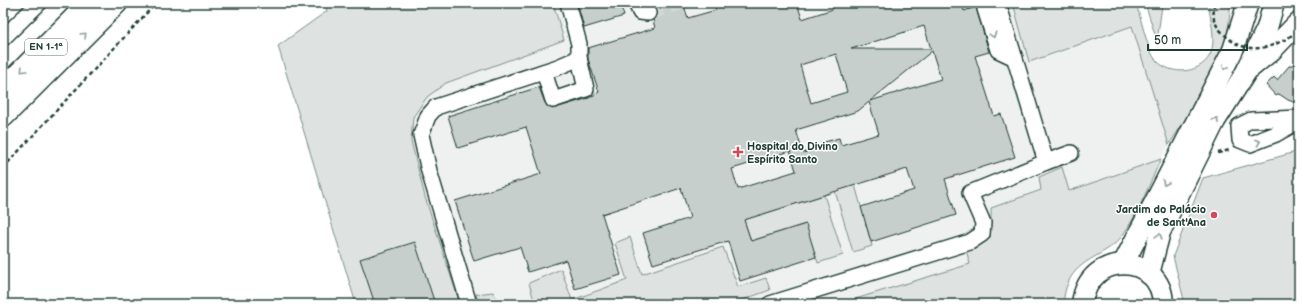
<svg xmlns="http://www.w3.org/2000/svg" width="1302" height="307" font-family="'Balsamiq Sans',sans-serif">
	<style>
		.built { fill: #eef1f0 }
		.green { fill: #dee3e2; stroke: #7e908b }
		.building { fill: #c7cfcc; stroke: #1f3d34; fill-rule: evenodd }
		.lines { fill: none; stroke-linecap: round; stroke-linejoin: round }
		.minor-tunnel { stroke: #d2d8d6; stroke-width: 15; stroke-dasharray: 15 8; stroke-linecap: butt }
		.minor-casing { stroke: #1f3d34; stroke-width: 18 }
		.major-casing { stroke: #1f3d34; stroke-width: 23 }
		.highway-casing { stroke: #1f3d34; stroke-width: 25 }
		.path { stroke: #1f3d34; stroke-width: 2.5; stroke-dasharray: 4 3; stroke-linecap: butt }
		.minor { stroke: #fff; stroke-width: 15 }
		.major { stroke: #fff; stroke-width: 20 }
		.highway { stroke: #fff; stroke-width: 22 }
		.path-bridge { stroke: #1f3d34; stroke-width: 2.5; stroke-dasharray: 4 3; stroke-linecap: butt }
		.oneway { stroke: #8f9e9a }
		.poi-dot { fill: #d1495b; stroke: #fff; stroke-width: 1.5 }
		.labels { text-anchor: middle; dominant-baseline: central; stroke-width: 3; stroke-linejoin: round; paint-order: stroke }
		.shield { fill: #fff; stroke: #627771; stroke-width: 1 }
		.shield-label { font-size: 10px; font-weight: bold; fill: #1f3d34 }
		.poi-label { font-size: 11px; font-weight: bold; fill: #1f3d34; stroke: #fff; text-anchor: start }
	</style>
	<rect width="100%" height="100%" fill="#fff"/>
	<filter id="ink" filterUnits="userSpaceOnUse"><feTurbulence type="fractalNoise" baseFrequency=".025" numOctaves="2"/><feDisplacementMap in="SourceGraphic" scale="8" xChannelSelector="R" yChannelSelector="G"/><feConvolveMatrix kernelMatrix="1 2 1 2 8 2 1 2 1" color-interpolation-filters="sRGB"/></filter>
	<g filter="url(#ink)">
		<!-- built -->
		<polygon class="built" points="338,3 1136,3 1176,134 1161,159 1133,218 1123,235 1113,247 1087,260 1076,270 1067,283 1063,304 356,304 278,46"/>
		<!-- green -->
		<g class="green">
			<polygon points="325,3 553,3 564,40 446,83 427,97 413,117 411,141 425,197 460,304 356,304 278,46 327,11"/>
			<path d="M1013 3H1136C1140 16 1147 46 1153 56 1165 76 1199 76 1210 55 1217 40 1210 18 1208 3H1230C1232 55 1195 103 1169 145L1132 26 1029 62Z"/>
			<polygon points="1145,3 1159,3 1162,6 1157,41"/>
			<polygon points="1299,151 1299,304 1185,304 1173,256 1203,178"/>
			<path d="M1161 159C1149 184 1139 213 1122 236 1107 256 1078 258 1068 283 1065 289 1064 297 1063 304H839L970 264 966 250C986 235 992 234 991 208L1041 190 1039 177 1062 167 1069 191Z"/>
			<polygon points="855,185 872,246 853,252 835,191"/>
			<polygon points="824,195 843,255 818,263 805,224 751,241 744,220"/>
			<polygon points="630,237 642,274 723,247 738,287 766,278 770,290 731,304 535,304 529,283 561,269 572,300 627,280 615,243"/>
			<polygon points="493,292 500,304 479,304 476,294"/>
		</g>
		<!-- building -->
		<g class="building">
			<polygon points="577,3 620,3 624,16 584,28"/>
			<path d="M661 3H683L688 18 716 10 713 3H797L802 19 833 9 831 3H962L964 11 976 7 989 52 975 56 994 116 1001 114 1015 157 945 179 956 215 871 242 861 207 914 190 907 169 744 220 751 241 806 224 816 257 740 281 728 241 653 264 643 233 690 218 681 188 602 214 621 275 575 289 566 260 528 272 520 247 474 261 455 201 541 174 526 127 458 148 448 116 539 87 545 103 552 109 589 98 599 92 588 59V48L655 28 653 20 657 14 653 5ZM924 26 931 49H851ZM932 51 941 79 870 101ZM836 54 847 92 811 103 800 65ZM869 102 879 134 841 145 839 138 821 143 822 147 803 153 796 130 858 111ZM790 151 796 171 738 189 732 169Z"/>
			<polygon points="1299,62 1299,104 1288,100 1279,94 1276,96 1266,85 1274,77 1277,80 1289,66"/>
			<polygon points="415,242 435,304 375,304 360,259"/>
		</g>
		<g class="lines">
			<!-- minor-tunnel -->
			<polyline class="minor-tunnel" points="648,13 679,3"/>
			<defs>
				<g id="minor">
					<polyline points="636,3 640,12 648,13"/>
					<polyline points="987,3 985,9 998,50 1015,58"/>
					<polyline points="3,38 39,3"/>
					<polyline points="544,72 553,100 586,89 579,58"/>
					<polyline points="1299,118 1251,120 1239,126 1240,140 1250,144 1276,134 1299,121"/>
					<polyline points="1046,162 1071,153"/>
					<polyline points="469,304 429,171 421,135 428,116 436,107 558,67 579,58 579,44 568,3"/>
					<polyline points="770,304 970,242 982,234 983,223 970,193 1046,162 998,3"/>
				</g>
				<g id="major">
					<polyline points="1250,68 1272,50 1299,22"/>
					<polyline points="1123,264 1233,50 1248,3"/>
					<polyline points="1149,274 1160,232 1215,121 1246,72 1267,28 1274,3"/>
					<path d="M1082 304C1088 249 1162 253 1163 304"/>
				</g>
				<g id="highway">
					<polyline points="3,90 90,3"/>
					<polyline points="3,116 116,3"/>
				</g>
			</defs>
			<!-- minor casing -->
			<use href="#minor" class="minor-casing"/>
			<!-- major casing -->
			<use href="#major" class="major-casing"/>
			<!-- highway casing -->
			<use href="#highway" class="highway-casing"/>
			<!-- path -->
			<g class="path">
				<polyline points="1218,153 1230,150"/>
				<polyline points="3,168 156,3"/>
			</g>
			<!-- minor -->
			<use href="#minor" class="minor"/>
			<!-- major -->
			<use href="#major" class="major"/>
			<!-- highway -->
			<use href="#highway" class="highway"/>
			<!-- path-bridge -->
			<path class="path-bridge" d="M1214 3C1214 8 1213 14 1214 19 1215 24 1220 31 1224 34 1246 58 1277 48 1299 30"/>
		</g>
		<!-- one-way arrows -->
		<defs><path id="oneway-chevron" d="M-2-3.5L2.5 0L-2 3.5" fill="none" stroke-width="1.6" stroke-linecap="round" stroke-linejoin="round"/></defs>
		<g class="oneway">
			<use href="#oneway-chevron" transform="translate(84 35) rotate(-45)"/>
			<use href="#oneway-chevron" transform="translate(993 35) rotate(73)"/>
			<use href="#oneway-chevron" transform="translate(1225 67) rotate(117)"/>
			<use href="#oneway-chevron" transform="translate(23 70) rotate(134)"/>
			<use href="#oneway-chevron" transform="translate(1216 120) rotate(-60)"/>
			<use href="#oneway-chevron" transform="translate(1258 142) rotate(-20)"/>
			<use href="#oneway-chevron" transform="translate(1165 183) rotate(117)"/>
			<use href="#oneway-chevron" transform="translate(1159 236) rotate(-74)"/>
		</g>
	</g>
	<!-- markers -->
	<g class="poi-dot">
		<path d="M736 146h4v4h4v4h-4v4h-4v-4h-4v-4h4z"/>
		<circle cx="1214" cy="215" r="4"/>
	</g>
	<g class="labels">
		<!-- shield labels -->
		<rect class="shield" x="25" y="39" width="42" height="16" rx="3"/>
		<g class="shield-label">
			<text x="46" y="47">EN 1-1ª</text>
		</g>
		<!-- poi labels -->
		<g class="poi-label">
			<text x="747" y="146">Hospital do Divino<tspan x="747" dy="13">Espírito Santo</tspan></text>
			<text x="1206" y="209" text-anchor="end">Jardim do Palácio<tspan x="1206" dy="13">de Sant'Ana</tspan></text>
		</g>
	</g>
	<!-- margin -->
	<rect width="1302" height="307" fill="none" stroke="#fff" stroke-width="16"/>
	<rect x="8" y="8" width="1286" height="291" fill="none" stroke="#1f3d34" stroke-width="1.5" filter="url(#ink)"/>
	<!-- scale -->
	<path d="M1148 44v6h99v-6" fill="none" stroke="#1f3d34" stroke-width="2"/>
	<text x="1154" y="44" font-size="12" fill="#1f3d34" stroke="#ffffff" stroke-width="3" paint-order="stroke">50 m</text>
</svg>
